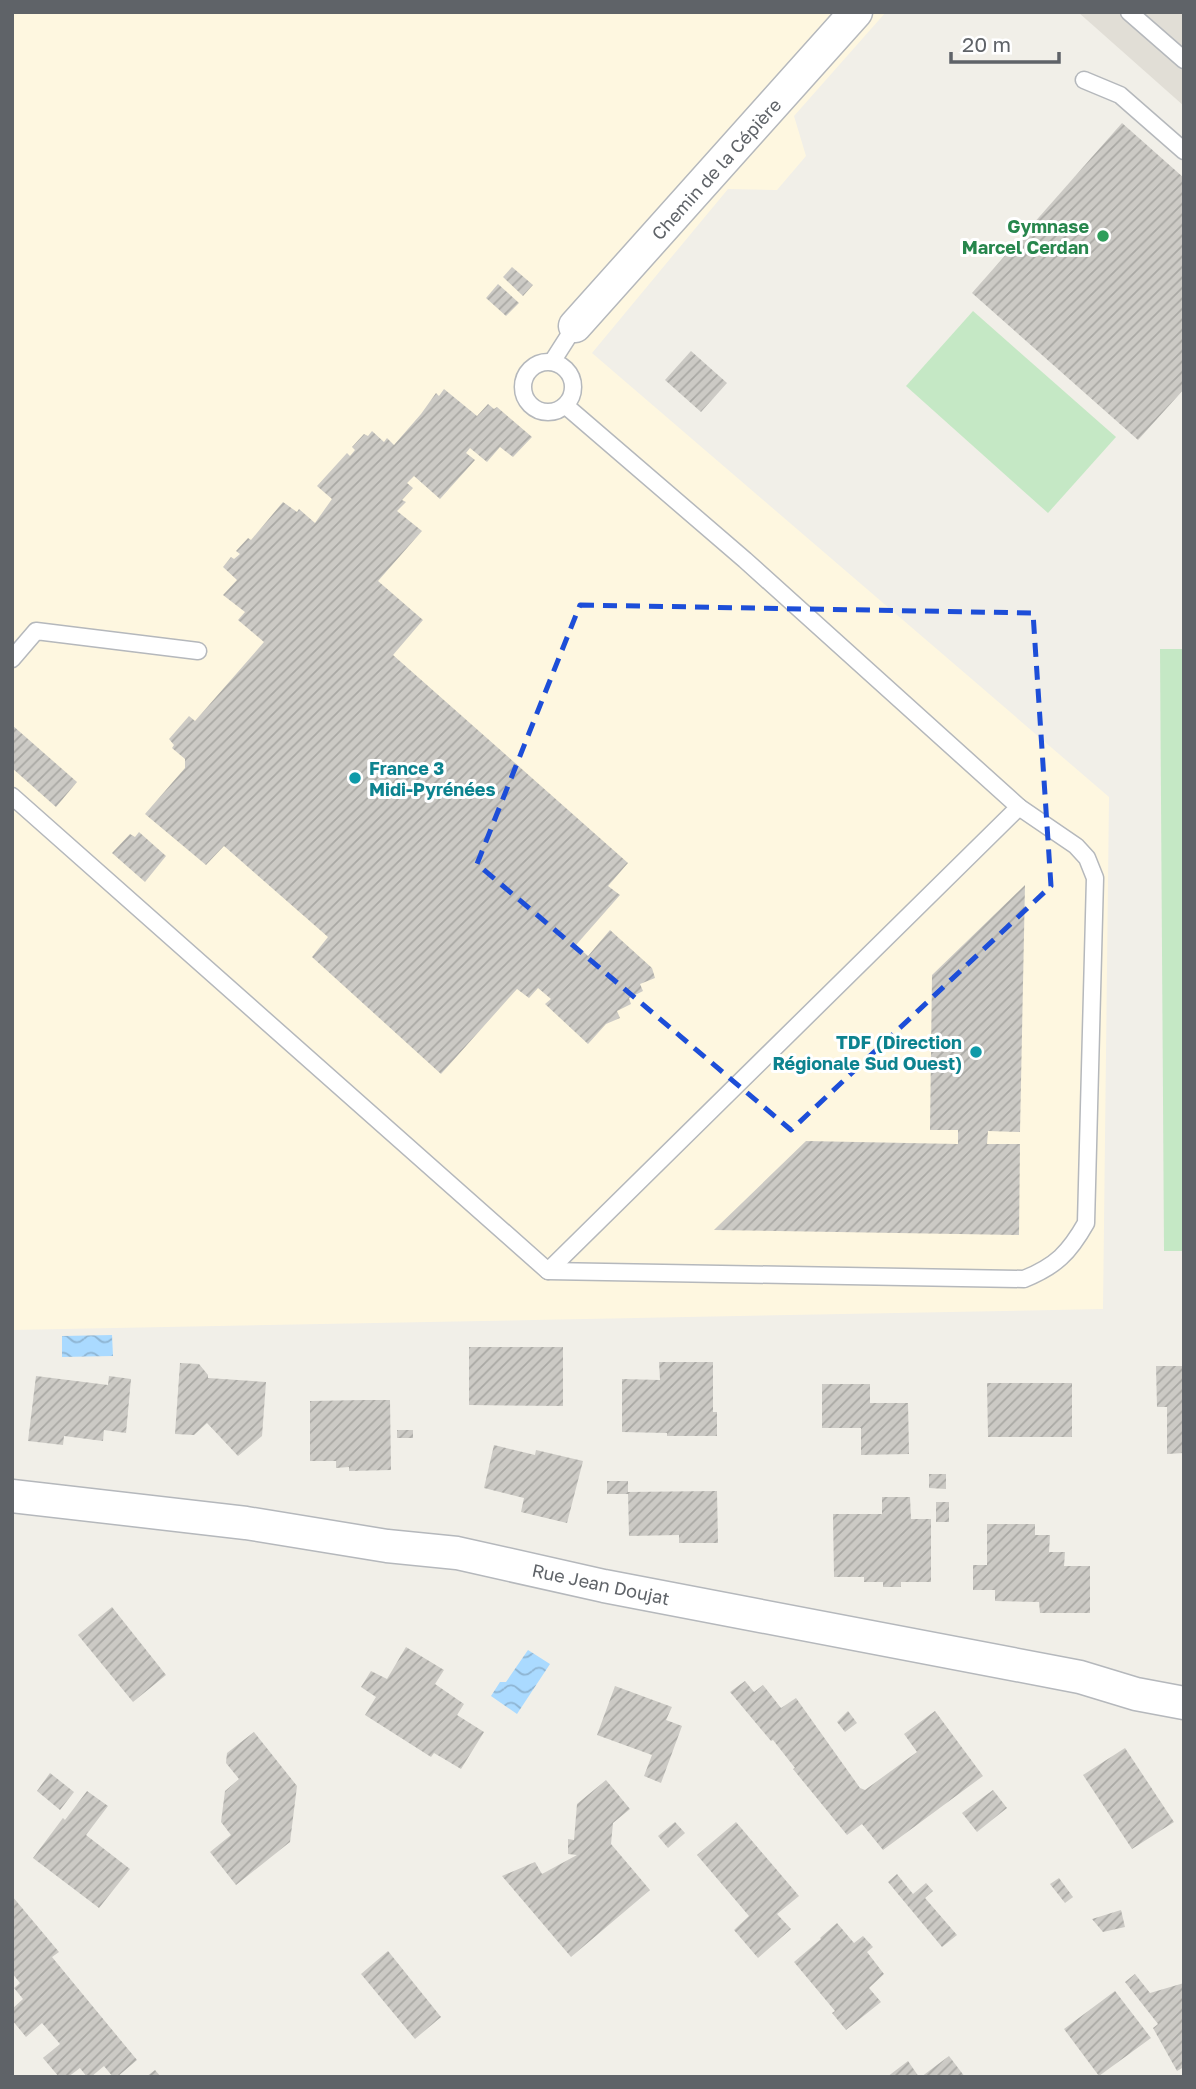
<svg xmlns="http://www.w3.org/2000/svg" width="1196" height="2089" font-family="'Golos Text',sans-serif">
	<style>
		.commercial { fill: #fef7e0 }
		.education { fill: #e1ded6 }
		.green { fill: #c5e8c5 }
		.water { fill: url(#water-waves) }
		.building { fill: url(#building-hatch) }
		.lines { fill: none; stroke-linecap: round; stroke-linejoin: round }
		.service-casing { stroke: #b5b8bc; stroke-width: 19 }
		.minor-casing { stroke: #b5b8bc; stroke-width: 35 }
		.service { stroke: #fff; stroke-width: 16 }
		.minor { stroke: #fff; stroke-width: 32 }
		.marked { fill: none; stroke: #1d4ed8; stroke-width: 5; stroke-dasharray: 14 9; stroke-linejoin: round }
		.leisure-dot { fill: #2e9e5b; stroke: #fff; stroke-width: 2.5 }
		.culture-dot { fill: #0f9aa8; stroke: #fff; stroke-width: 2.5 }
		.labels { text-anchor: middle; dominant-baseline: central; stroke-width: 6; stroke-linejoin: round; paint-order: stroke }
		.street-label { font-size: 18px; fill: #5f6368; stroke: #fff }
		.leisure-label { font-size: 18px; font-weight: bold; fill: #27864d; stroke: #fff; text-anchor: end }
		.culture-label { font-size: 18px; font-weight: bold; fill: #0d838f; stroke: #fff; text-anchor: start }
	</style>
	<defs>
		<pattern id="water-waves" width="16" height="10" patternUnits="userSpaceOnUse" patternTransform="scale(1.75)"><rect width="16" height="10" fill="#aadaff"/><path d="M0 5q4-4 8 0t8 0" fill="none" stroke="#8eb4d2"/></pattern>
		<pattern id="building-hatch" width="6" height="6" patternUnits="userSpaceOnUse" patternTransform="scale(1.75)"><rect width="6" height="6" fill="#cccac5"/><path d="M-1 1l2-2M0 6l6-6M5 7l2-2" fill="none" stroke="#a9a8a4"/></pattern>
	</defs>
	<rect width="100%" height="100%" fill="#f1efe8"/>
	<!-- commercial -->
	<polygon class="commercial" points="12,12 886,12 794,116 806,156 777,190 728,189 592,353 1109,797 1103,1309 12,1330"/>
	<!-- education -->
	<polygon class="education" points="1078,12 1184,12 1184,106"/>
	<!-- green -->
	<g class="green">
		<polygon points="973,311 1116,437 1048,513 906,386"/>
		<polygon points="1160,649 1184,649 1184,1251 1164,1251"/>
	</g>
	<!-- water -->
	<g class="water">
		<polygon points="112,1335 113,1356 62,1357 62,1336"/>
		<polygon points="528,1650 550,1664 517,1714 491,1696 500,1682 506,1682"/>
	</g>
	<!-- building -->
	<g class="building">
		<polygon points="1122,123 1184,178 1184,389 1138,440 972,293"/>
		<polygon points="512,267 533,285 523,296 503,277"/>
		<polygon points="498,284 519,303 506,316 486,298"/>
		<polygon points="691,351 727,383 701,412 665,380"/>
		<polygon points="444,389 477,416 488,404 494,409 497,407 532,437 513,457 500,447 487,462 470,448 466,453 475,460 440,499 414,476 407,483 413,488 402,500 406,502 397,511 422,531 378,581 423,620 393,655 628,863 608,886 620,895 576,945 588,956 610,930 652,968 655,978 640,984 643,991 629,998 631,1004 617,1011 620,1018 606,1024 588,1044 545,1004 551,999 538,988 529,998 517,989 441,1074 312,957 328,937 224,846 206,865 145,814 185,768 185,759 172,748 174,745 169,739 189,716 195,721 264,642 238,620 245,612 223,595 237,580 223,567 231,557 234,559 240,554 236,551 248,538 251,540 283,502 297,512 299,509 315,523 332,499 317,486 347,453 350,456 355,450 352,447 364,434 368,436 372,431 384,442 387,438 394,445 421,414 436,393 439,396"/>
		<polygon points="12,725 77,782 56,807 12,768"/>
		<polygon points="139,832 166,856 145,882 112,853 130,834 135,837"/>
		<polygon points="1025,885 1020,1132 988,1131 987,1144 1020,1144 1019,1235 714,1230 806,1141 958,1144 958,1130 930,1130 932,975"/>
		<polygon points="469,1347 563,1347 563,1406 469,1405"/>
		<polygon points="659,1362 713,1362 713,1412 717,1412 717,1436 667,1436 667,1433 622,1432 622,1379 660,1380"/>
		<polygon points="180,1363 199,1364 208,1375 208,1378 266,1382 262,1436 238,1456 207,1423 194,1435 175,1434"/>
		<polygon points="1156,1366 1184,1366 1184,1453 1167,1454 1167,1407 1157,1407"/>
		<polygon points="36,1376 108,1385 109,1376 131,1379 126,1433 104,1430 103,1441 64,1436 63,1445 28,1441"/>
		<polygon points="987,1383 1072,1383 1072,1437 988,1437"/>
		<polygon points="822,1384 870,1384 870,1403 908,1403 909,1454 861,1455 861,1428 822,1428"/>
		<polygon points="365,1400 390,1400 391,1470 349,1471 349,1467 336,1468 336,1461 310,1461 310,1401"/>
		<rect x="397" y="1430" width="16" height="8"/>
		<polygon points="494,1445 535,1455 536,1450 583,1461 567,1523 521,1512 524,1498 484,1488"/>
		<polygon points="929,1474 946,1474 946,1489 929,1488"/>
		<polygon points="607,1481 628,1481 628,1492 717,1491 718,1543 679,1543 679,1535 629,1536 628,1494 607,1494"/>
		<polygon points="882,1497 910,1497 911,1519 931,1519 931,1582 901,1582 901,1587 883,1587 883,1582 864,1582 864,1577 834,1577 833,1514 882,1514"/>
		<rect x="936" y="1502" width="13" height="20"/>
		<polygon points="987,1524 1035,1524 1035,1535 1050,1535 1049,1552 1065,1552 1064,1566 1090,1566 1090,1613 1040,1613 1039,1602 995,1601 995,1590 973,1590 973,1565 987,1565"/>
		<polygon points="112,1607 166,1675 133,1702 78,1635"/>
		<polygon points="406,1647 444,1670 435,1684 464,1704 457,1715 484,1732 461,1769 434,1753 431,1757 365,1715 376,1697 361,1687 371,1671 387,1679"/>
		<polygon points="745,1681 754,1692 763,1685 781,1708 796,1698 860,1788 865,1790 917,1752 904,1734 935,1711 983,1776 883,1850 862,1824 847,1835 793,1769 795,1768 773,1740 771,1741 730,1692"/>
		<polygon points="615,1686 672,1707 666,1720 682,1726 661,1783 644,1776 652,1755 597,1735"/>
		<polygon points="848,1711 857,1723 845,1732 837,1722"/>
		<polygon points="254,1732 297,1786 290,1842 236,1885 210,1852 231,1835 221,1822 225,1791 239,1779 226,1763 227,1753"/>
		<polygon points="1125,1748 1174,1822 1132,1849 1083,1775"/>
		<polygon points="50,1773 74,1792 60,1810 37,1791"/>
		<polygon points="606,1780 630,1809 613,1823 611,1844 650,1890 571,1957 502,1876 535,1862 542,1874 577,1855 568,1854 568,1839 574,1840 577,1804"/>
		<polygon points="993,1790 1007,1808 977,1832 962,1813"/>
		<polygon points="87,1791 108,1806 86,1835 130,1869 99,1908 33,1858 63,1818 65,1820"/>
		<polygon points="675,1822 685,1833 668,1848 658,1836"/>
		<polygon points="736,1822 799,1896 777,1914 791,1929 758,1958 734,1930 749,1916 697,1855"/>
		<polygon points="897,1874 913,1894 926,1883 933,1891 925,1898 957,1935 942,1947 888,1882"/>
		<polygon points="1059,1878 1073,1897 1065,1903 1050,1884"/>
		<polygon points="12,1896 59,1952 52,1957 137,2060 117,2077 113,2077 104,2066 91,2077 87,2077 80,2068 68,2077 59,2077 43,2058 60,2044 42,2023 26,2037 12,2020 12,2009 23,1999 14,1988 20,1983 12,1973"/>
		<polygon points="1121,1910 1125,1927 1103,1932 1092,1919"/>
		<polygon points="837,1923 854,1943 863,1936 873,1947 867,1952 884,1974 869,1988 881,2002 846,2030 832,2013 835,2011 794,1962 821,1939 820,1938"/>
		<polygon points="388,1951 441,2017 415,2039 361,1974"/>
		<polygon points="1135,1974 1150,1993 1184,1983 1184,2067 1177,2071 1153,2028 1158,2024 1125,1982"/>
		<polygon points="1115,1991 1151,2038 1099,2076 1064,2029"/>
		<polygon points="949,2056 965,2077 921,2077"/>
		<polygon points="908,2061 919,2077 887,2077"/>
		<polygon points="155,2070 161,2077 146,2077"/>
	</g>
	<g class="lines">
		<defs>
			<g id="service">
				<polyline points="1129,12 1184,60"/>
				<polyline points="1084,80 1120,95 1184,151"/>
				<circle cx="548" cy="387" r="25"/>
				<polyline points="552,362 575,326"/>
				<polyline points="12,659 36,631 198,651"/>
				<polyline points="12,796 548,1271 1019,807 745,560 566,406"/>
				<path d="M548 1271 1024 1279C1056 1266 1069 1253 1086 1223L1095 878 1087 858 1076 846 1019 807"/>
			</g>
			<g id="minor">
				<polyline points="575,326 856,12"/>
				<polyline points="12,1496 246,1523 387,1546 457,1553 604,1586 1080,1677 1136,1694 1184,1703"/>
			</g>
		</defs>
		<!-- service casing -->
		<use href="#service" class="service-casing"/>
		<!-- minor casing -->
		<use href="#minor" class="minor-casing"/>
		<!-- service -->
		<use href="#service" class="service"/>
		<!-- minor -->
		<use href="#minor" class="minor"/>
	</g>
	<!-- marked area -->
	<path class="marked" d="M580 605 1033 613 1051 886 791 1130 477 864Z"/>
	<!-- markers -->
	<circle class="leisure-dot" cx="1103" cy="236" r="7"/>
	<g class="culture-dot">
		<circle cx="355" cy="778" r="7"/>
		<circle cx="976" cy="1052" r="7"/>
	</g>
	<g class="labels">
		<!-- street labels -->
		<g class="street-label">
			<text transform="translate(716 169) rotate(-48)">Chemin de la Cépière</text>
			<text transform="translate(601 1584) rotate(12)">Rue Jean Doujat</text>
		</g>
		<!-- leisure labels -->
		<g class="leisure-label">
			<text x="1089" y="226">Gymnase<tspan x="1089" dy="21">Marcel Cerdan</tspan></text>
		</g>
		<!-- culture labels -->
		<g class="culture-label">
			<text x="369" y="768">France 3<tspan x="369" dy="21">Midi-Pyrénées</tspan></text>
			<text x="962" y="1042" text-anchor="end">TDF (Direction<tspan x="962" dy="21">Régionale Sud Ouest)</tspan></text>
		</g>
	</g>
	<!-- border -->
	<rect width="1196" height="2089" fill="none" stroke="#5f6368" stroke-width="28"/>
	<!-- scale -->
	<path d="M951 52v10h108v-10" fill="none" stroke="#5f6368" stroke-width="3.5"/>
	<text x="962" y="52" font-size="21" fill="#5f6368" stroke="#ffffff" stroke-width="5" paint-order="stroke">20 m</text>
</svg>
